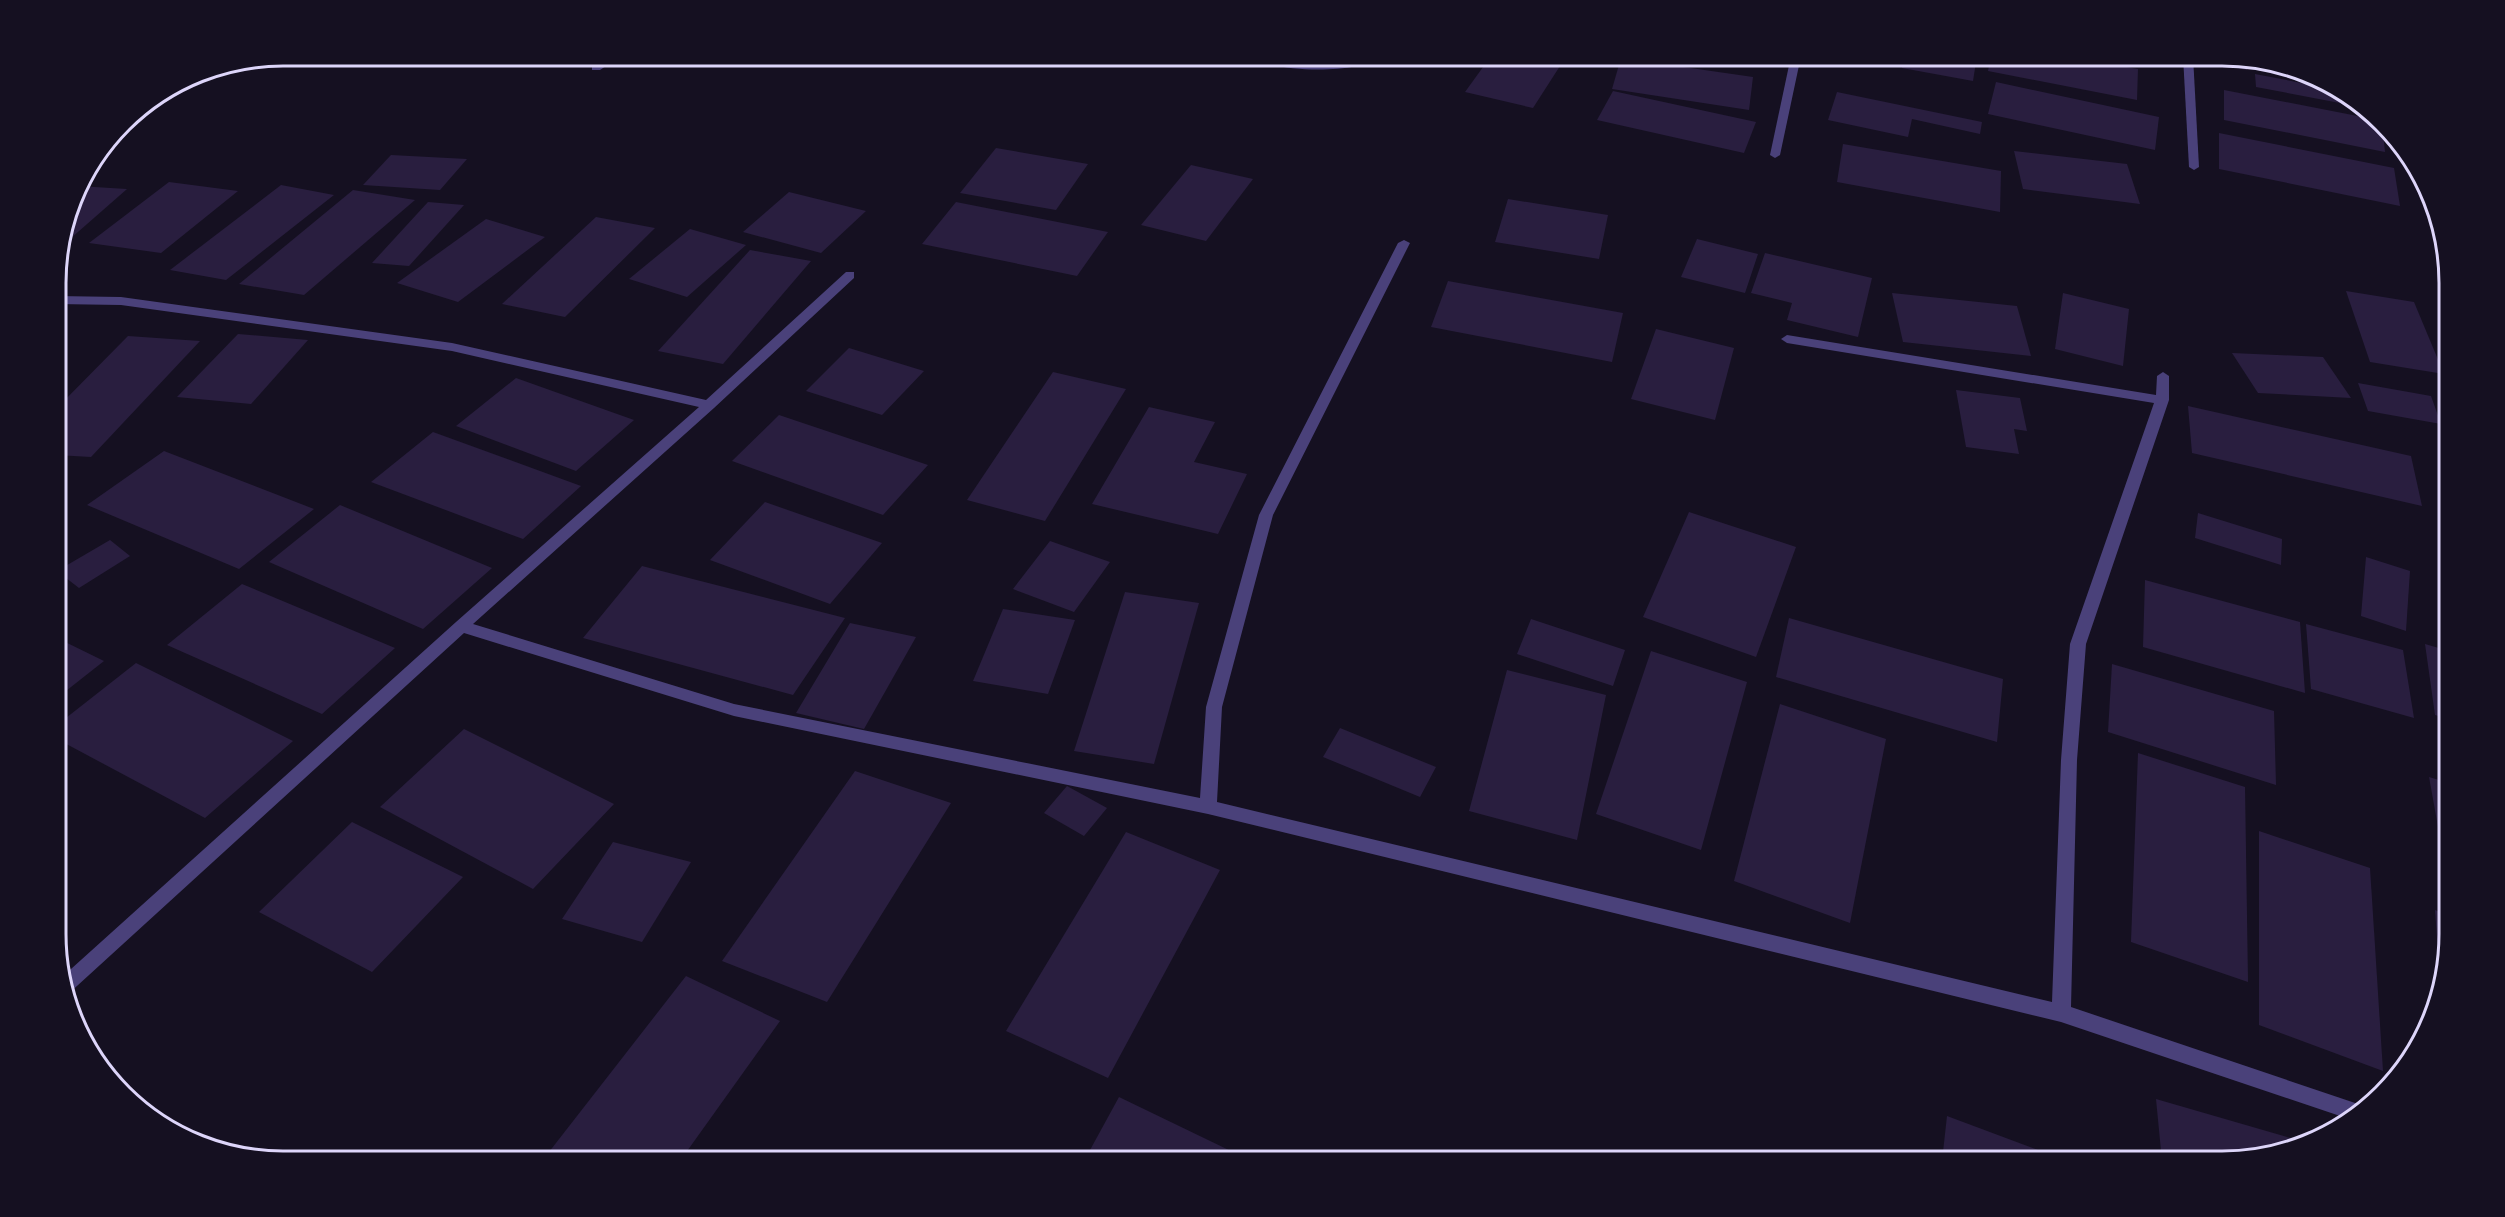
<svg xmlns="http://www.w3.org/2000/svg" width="2505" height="1217" font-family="'Golos Text',sans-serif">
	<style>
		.building { fill: #291e3f }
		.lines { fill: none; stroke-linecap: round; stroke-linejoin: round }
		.minor { fill: #4a417a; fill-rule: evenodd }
		.rim { fill: none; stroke: #ddd5fa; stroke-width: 3 }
	</style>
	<rect width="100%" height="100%" fill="#151021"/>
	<!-- building -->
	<g class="building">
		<polygon points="1491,56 1512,56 1560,66 1533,108 1465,92"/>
		<polygon points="1702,56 1758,56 1754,67"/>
		<polygon points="1905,56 1977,56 1973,81 1902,68"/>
		<polygon points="1991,56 2064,56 2138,69 2137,100 1988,71"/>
		<polygon points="2102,56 2143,56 2143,64 2102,57"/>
		<polygon points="2196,56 2222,56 2247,61 2247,70 2196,60"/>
		<polygon points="1621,58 1753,77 1749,110 1612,89"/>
		<polygon points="2255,74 2338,90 2366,108 2256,87"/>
		<polygon points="1996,82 2159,117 2155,150 1988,114"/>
		<polygon points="2224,90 2378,120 2382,124 2385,152 2224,120"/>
		<polygon points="1613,91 1756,122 1744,153 1597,120"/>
		<polygon points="1837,92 1982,122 1980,134 1912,119 1908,137 1828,120"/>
		<polygon points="2219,133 2394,168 2400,206 2219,169"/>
		<polygon points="1843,144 2001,171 2000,212 1837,182"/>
		<polygon points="996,148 1088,164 1056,210 960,193"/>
		<polygon points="2014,151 2127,164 2140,204 2023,189"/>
		<polygon points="391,155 467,159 440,190 363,185"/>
		<polygon points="1191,165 1253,179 1206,241 1141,225"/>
		<polygon points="169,182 238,191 161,253 89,243"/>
		<polygon points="281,185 334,195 226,280 170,270"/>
		<polygon points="78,186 127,189 62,246"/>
		<polygon points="353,190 415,200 304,295 239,284"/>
		<polygon points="789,192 866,211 821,253 743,232"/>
		<polygon points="1508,199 1608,215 1599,259 1495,242"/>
		<polygon points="428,202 464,205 409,266 372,263"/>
		<polygon points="956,202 1108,232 1077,276 922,244"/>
		<polygon points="596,217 655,228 565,317 502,304"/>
		<polygon points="486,219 545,237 458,302 397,283"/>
		<polygon points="690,229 746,245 687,297 629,279"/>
		<polygon points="1697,239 1758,254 1745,293 1681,277"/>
		<polygon points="750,250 811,261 723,364 658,351"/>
		<polygon points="1765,253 1872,278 1858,337 1787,320 1792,303 1751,293"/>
		<polygon points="1448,281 1623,313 1612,362 1431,327"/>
		<polygon points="2346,291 2414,302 2444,374 2370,362"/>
		<polygon points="1892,293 2017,306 2031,356 1903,342"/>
		<polygon points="2063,293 2129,309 2123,366 2055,349"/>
		<polygon points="1656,329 1734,348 1715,420 1631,399"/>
		<polygon points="238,334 308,340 251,404 177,397"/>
		<polygon points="128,336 200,341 91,457 56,455 56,409"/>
		<polygon points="849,348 924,371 882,415 806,391"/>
		<polygon points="2232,353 2323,357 2351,398 2258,393"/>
		<polygon points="1053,372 1126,389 1045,521 967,500"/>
		<polygon points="516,378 634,420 576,471 456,426"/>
		<polygon points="2358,383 2431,396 2441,424 2368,411"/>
		<polygon points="1956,390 2020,398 2027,431 2014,429 2019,454 1966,447"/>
		<polygon points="2188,406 2411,456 2422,506 2192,453"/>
		<polygon points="1149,407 1215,422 1194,462 1247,474 1218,534 1092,504"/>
		<polygon points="779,415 928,465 883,515 732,461"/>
		<polygon points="433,432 581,486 523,539 371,482"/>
		<polygon points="164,451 314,509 239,569 87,505"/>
		<polygon points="765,502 882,543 830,604 710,560"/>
		<polygon points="340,505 492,568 423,629 269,562"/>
		<polygon points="1689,512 1796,547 1756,657 1643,617"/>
		<polygon points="2198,513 2282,539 2281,565 2195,538"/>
		<polygon points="110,540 130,556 79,588 57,571"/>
		<polygon points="1050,541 1110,562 1074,612 1013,589"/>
		<polygon points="2366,557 2410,571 2406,631 2361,616"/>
		<polygon points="642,566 845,618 793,695 583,638"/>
		<polygon points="2145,580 2300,622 2305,693 2143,647"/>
		<polygon points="242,584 395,648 322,714 167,645"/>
		<polygon points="1125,592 1199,603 1154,764 1074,751"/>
		<polygon points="1003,609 1075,620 1048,694 973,681"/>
		<polygon points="1789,618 2003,679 1997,742 1776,677"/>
		<polygon points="1531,619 1625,650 1613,686 1517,654"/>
		<polygon points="850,623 916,637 864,729 796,713"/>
		<polygon points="2306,624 2403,650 2414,718 2311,689"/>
		<polygon points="57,638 104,661 57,698"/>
		<polygon points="2425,644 2449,651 2449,719 2435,715"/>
		<polygon points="1651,651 1747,682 1701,850 1596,814"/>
		<polygon points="136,663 293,741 205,818 57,739 57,725"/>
		<polygon points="2112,664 2274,711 2276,785 2108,732"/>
		<polygon points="1507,670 1606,695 1577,840 1469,811"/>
		<polygon points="1780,704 1886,739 1850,923 1734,881"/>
		<polygon points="1340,728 1436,767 1420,797 1323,757"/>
		<polygon points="464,729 614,804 533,889 380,807"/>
		<polygon points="2138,753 2245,787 2248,982 2131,942"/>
		<polygon points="855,771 951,803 827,1002 722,961"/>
		<polygon points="2429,777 2449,783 2449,851 2442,849"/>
		<polygon points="1067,786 1107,808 1084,836 1044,813"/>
		<polygon points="352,822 463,877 372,972 259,912"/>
		<polygon points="2259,831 2370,868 2383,1071 2259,1025"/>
		<polygon points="1126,832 1220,870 1108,1078 1006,1031"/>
		<polygon points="613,842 691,862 642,942 562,919"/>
		<polygon points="2435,910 2449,915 2449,934 2440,980"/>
		<polygon points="686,976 780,1021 680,1161 542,1161"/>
		<polygon points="1119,1097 1235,1153 1231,1161 1084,1161"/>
		<polygon points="2156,1099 2294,1139 2296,1149 2237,1161 2162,1161"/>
		<polygon points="1947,1116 2049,1154 2049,1161 1942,1161"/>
	</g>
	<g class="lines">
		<!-- minor -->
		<g class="minor">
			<polygon points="610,56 621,56 600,70 592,70 592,66"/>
			<path d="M1250 56C1276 53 1304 65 1331 64 1348 64 1365 54 1382 56 1359 75 1273 73 1250 56Z"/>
			<polygon points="1791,56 1801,56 1780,155 1775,158 1770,155"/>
			<polygon points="2183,56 2193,56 2199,167 2194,170 2189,167"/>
			<polygon points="1404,240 1410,243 1273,515 1222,707 1217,802 2052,1002 2061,760 2070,644 2154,403 1787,343 1781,339 1787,335 2156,395 2157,376 2163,372 2169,376 2169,400 2086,644 2077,760 2071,1007 2367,1107 2352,1120 2061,1022 1208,814 734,716 464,633 66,996 61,978 456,622 699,407 452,351 121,305 56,304 56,296 121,297 452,343 706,400 846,272 854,272 854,278 714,408 473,624 734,704 1200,798 1206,707 1259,515 1398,243"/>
		</g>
	</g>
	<!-- crop -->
	<path d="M0 0H2505V1217H0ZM283 66H2222A217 217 0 0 1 2439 283V934A217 217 0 0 1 2222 1151H283A217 217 0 0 1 66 934V283A217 217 0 0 1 283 66Z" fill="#151021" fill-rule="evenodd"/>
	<path class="rim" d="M283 66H2222A217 217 0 0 1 2439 283V934A217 217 0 0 1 2222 1151H283A217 217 0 0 1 66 934V283A217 217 0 0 1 283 66Z"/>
</svg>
